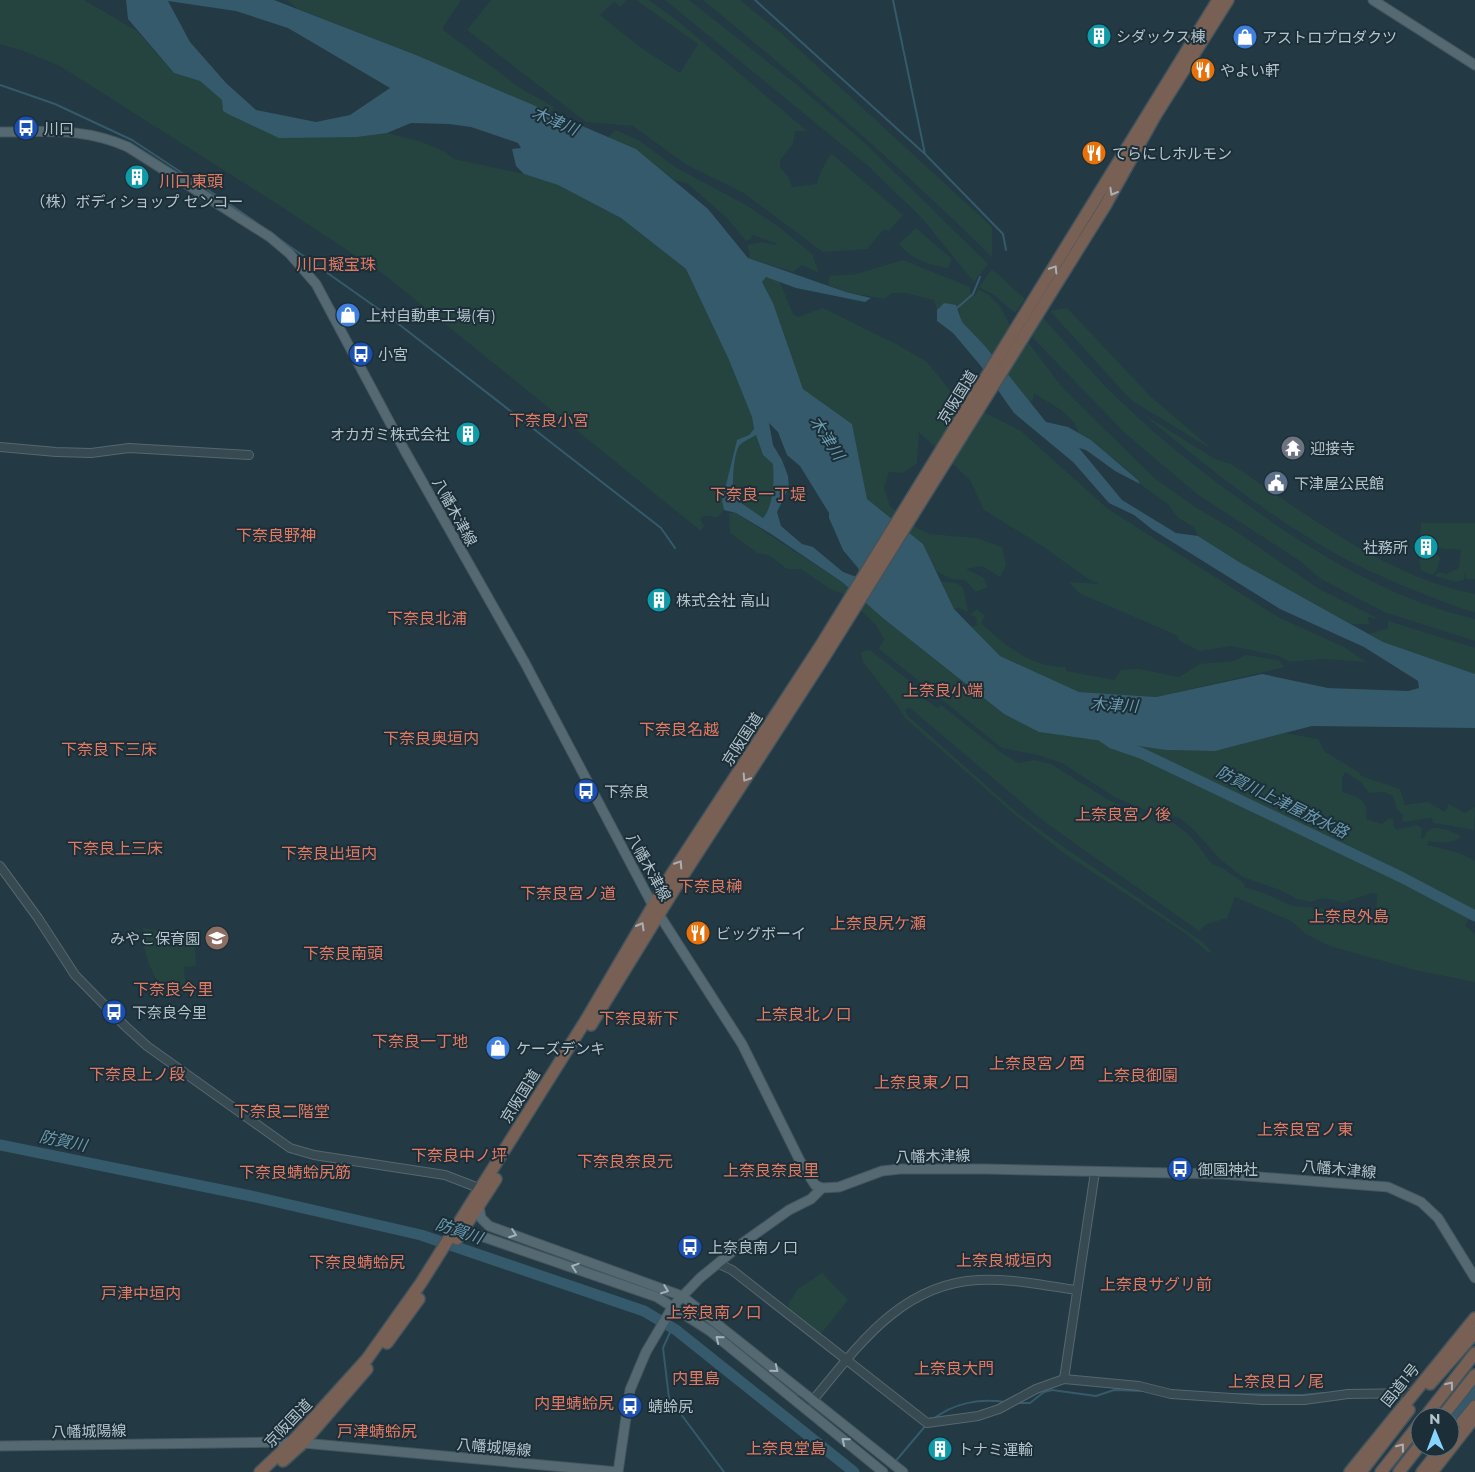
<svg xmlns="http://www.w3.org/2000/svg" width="1475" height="1472" font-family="Montserrat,'Noto Sans JP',sans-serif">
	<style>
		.green { fill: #25443f }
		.water { fill: #355a6b; fill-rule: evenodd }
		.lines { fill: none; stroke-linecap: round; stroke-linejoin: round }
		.stream { stroke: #355a6b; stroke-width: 2 }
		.river { stroke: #355a6b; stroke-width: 11 }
		.minor-casing { stroke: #556770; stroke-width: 10 }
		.major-casing { stroke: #44565f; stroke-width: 11 }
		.highway-casing { stroke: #42545d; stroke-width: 14 }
		.minor { stroke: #374a52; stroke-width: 8 }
		.major { stroke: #556972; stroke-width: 9 }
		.highway { stroke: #796054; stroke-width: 11 }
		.oneway { stroke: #a8b0b5 }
		.oneway2 { stroke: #a1b2bb }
		.labels { text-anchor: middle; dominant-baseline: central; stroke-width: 4; stroke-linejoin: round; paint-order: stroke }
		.poi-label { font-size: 15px; fill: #b4c4cd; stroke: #1c2f38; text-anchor: start }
		.street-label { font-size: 15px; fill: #b4c4cd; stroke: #1c2f38 }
		.water-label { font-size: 16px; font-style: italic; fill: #6a9aaf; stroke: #1c2f38 }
		.neighbourhood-label { font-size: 16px; fill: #e27963; stroke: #1c2f38 }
	</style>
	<rect width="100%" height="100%" fill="#233943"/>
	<!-- green -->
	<g class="green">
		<polygon points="0,0 84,0 137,31 174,73 200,81 222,100 223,111 357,137 387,133 422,142 445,152 454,159 524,174 558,185 621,218 686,269 729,360 752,417 754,429 749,435 737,441 722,501 724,510 718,517 703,516 700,520 704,525 701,531 386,276 279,205 60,66 21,50 0,44"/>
		<polygon points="287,0 461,0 442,29 520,88 554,107 550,113 416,55 298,9"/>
		<path d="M491 0H626L621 7 614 2 600 15 641 48 680 73 698 44 636 0H649L678 21 807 131H795L793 144 780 160V167L789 178 792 187 817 184C819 175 825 160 832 154L903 215 889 231 884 229 867 249 823 252 742 192 687 165 633 126 586 122 467 30Z"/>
		<polygon points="665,0 689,0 797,85 866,144 988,264 974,282 921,217 867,165"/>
		<path d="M703 0H740L782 34 992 227V257C900 166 803 82 703 0Z"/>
		<polygon points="616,130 640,141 675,167 746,205 779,227 812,254 819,273 802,265 793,272 748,258 750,255 747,245 762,242 776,245 776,243 752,235 751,239 746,241 728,219 687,183 674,180 636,149 608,137"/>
		<path d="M916 228 952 259 948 268C931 266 909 258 899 244Z"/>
		<polygon points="903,260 970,287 970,293 975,296 978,289 989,295 1000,306 1010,326 1030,345 1062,387 1153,477 1192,505 1234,530 1319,589 1379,619 1368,617 1369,624 1351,624 1239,562 1198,536 1194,527 1178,518 1168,504 1140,484 1138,479 1091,440 1079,433 1074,422 1061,410 1034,393 1033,400 1029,403 985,346 961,322 959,308 944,303 937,310 934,300 905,293 892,293 884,299 846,292 828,285 830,276 856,274"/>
		<polygon points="992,269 1025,299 1015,313 994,295 979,287"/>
		<polygon points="766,277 779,280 793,314 798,317 823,308 898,345 927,362 956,398 1021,431 1108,509 1278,617 1344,647 1366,662 1322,659 1290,662 1279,656 1231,646 1200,651 1180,641 1176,635 1079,593 1069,582 1099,584 1087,578 1042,546 984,510 970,480 919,432 917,463 903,473 889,472 884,488 890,506 915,527 929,534 976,538 1002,547 1006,565 1000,577 982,566 966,569 984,578 987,587 976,592 965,580 951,579 936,571 923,544 867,499 852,424 803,389 773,303 762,282"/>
		<polygon points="1067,308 1150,396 1214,451 1131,400 1050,311"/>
		<path d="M1043 318C1071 348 1098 381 1129 409 1161 440 1196 467 1231 493 1305 547 1385 598 1475 619V641L1384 612 1321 579 1300 561 1197 494 1126 434 1032 337Z"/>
		<path d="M1143 414 1215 459 1231 464C1305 513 1386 577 1475 594V612L1463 609C1415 591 1368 573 1324 547 1259 509 1201 462 1143 414Z"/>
		<path d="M756 435 763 455 773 464C774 480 774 505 763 518L734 498C732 487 733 455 739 446 742 442 751 438 756 435Z"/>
		<path d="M729 513H736L842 582 884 619 1004 714 1039 732 1166 750 1215 751 1285 733 1318 739 1325 752 1360 773 1361 776 1400 789 1405 805 1428 802 1445 812 1449 804 1465 813 1475 807 1474 830 1434 823 1431 818 1402 822 1403 815 1397 809 1393 796 1385 792 1369 793 1361 782 1345 772 1342 779V792C1359 797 1369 800 1366 819L1382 824 1389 818 1394 820 1393 825 1396 830 1417 825 1422 828 1421 838H1424C1429 820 1450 831 1461 836 1453 844 1439 843 1428 841L1427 845 1459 853 1475 861V908L1465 926 1475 934V982L1415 970 1330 946 1306 934 1291 921 1235 897 1227 918 1207 924 1199 931 1046 823 910 708 905 709 908 716 1017 813 1068 850 1204 943 1211 951 1209 953 1185 933 1065 854 1014 814 905 718 899 708 863 662 861 652 870 650 916 686 919 696 938 708 941 705 1003 754 1019 763 1034 760 1051 764 1107 799 1160 824H1169L1170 821C1193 834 1198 847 1213 865L1221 867 1245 884 1244 887 1261 892 1293 906 1338 910 1376 922 1377 894 1372 893 1342 903C1333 899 1320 896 1312 902L1297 899 1280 890 1243 877 1221 860 1192 828 1178 817 1153 813 1116 798 1062 763 1038 755 1002 748 879 649 884 639 876 625 845 595 830 589 801 569H787L769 555 758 553 730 533Z"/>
		<polygon points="1421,523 1475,523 1475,579 1466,579 1465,572 1464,580 1456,582 1435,576 1438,572 1447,574 1459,568 1461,550 1437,548 1435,553 1440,558 1438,568 1433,575 1422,571 1419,562"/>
		<polygon points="941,581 956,583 963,587 968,612 959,608 954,609"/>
		<path d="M977 609 985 616 981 623C1004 645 1032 668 1066 667V671L1114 680 1121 670 1138 669 1179 677 1200 664 1234 661 1246 655 1278 660 1285 667 1156 697 1079 692 1000 656 972 627 977 625 976 617 970 615Z"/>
		<polygon points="1388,621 1475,648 1475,674 1383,642 1369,634 1388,628"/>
		<path d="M143 928 194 936 196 966 184 967 186 993 172 994 168 998C153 975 142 956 143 928Z"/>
		<polygon points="822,1273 848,1300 820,1335 790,1311 788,1304 798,1289"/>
	</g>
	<!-- water -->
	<path class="water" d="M126 0H274L416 55 636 149 708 209 748 258 846 292 871 298 865 302 796 288 766 277 762 282 773 303 803 389 852 424 867 499 923 544 954 609 1000 656 1079 692 1156 697 1262 674 1328 688 1408 691 1419 688 1418 681 1364 647 1280 609 1153 530 1134 515 1109 503 1073 462 1014 413 980 365 953 333 937 321V310L944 303 956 305 962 322 985 346 1046 422 1068 427 1091 440 1138 480 1140 484 1115 471 1086 450 1079 448 1122 500 1176 533 1198 536 1239 562 1383 642 1475 674V728L1312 726 1215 751 1166 750 1039 732 1004 714 884 619 842 582 771 534 736 513 724 510 722 501 737 440 749 435 754 429 752 417 729 360 686 269 621 218 558 185 524 174 516 166 512 149 521 148 518 143 471 127 449 124 411 123 387 133 357 137 279 138 228 114 223 111 222 100 200 81 174 73 128 19ZM168 1 236 11 288 28 390 88 350 115 316 122 256 110 226 83 190 42ZM769 423 778 432 787 455 800 466 829 513V518L843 550 858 568 862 579 843 572 813 547 802 544 781 526 777 512 789 487 788 476 782 460 773 445ZM756 435 763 455 773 464C774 480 774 505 763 518L734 498C732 487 733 456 739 446 742 442 751 438 756 435Z"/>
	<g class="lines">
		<!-- stream -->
		<g class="stream">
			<polyline points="755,0 925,154 1003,234 1006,250"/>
			<polyline points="893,0 925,154"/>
			<polyline points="0,85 55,104 132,140 234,207 387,315 661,528 675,548"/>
			<polyline points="957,308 973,294 980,277"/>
			<polyline points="672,1328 663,1348 669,1398 724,1472"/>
			<polyline points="1226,1394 1301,1395 1324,1393"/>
			<polyline points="1015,1403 1030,1403 1044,1392 1052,1390 1096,1396 1114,1390 1144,1391"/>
			<path d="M932 1420C953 1403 980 1398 1005 1402"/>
			<polyline points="894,1463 927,1424"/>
		</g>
		<!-- river -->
		<g class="river">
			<polyline points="1099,734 1112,743 1141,753 1401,877 1475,916"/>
			<polyline points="0,1145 251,1196 421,1235 644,1311 676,1330 854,1472"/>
			<polyline points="1450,1424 1475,1392"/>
		</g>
		<defs>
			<g id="minor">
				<polyline points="0,447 56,452 91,453 129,448 249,455"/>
				<polyline points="0,866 38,918 75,975 124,1025 147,1046 290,1148 314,1155 445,1175 484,1190"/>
				<polyline points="719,1264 732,1270 927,1423 978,1416 999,1409 1036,1389 1064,1379 1139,1386 1171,1394 1262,1400 1304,1400 1348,1394 1412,1393"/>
				<polyline points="1064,1379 1095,1172"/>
				<path d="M796 1399 804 1402 814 1399C858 1346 901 1284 978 1280 1011 1278 1044 1286 1077 1290"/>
			</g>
			<g id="major">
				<polyline points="1373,0 1475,65"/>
				<path d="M0 132C48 132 82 127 128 147L270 237 289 253 316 284 405 451 525 663 651 902 742 1044 800 1161 815 1185 822 1188 839 1187 882 1171 900 1169H985L1222 1174 1388 1187 1421 1202 1438 1218 1475 1278"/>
				<polyline points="479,1206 481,1218 489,1226 682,1296 903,1472"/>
				<polyline points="458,1237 468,1234 478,1235 657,1297 710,1331 883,1472"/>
				<polyline points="0,1446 292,1442 618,1472 630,1390 646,1352 673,1306 700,1278 744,1242 789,1210 811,1199 822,1188"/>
			</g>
			<g id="highway">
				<polyline points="591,1025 680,880 823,659 1105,206 1155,116 1228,0"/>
				<polyline points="457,1239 496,1179"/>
				<polyline points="387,1343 419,1299"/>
				<polyline points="1430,1384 1475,1333"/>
				<polyline points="1425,1417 1475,1353"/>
				<polyline points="1442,1417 1475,1375"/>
				<polyline points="1462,1422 1475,1406"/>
				<polyline points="283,1461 303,1443 367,1369"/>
				<polyline points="260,1472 292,1442 367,1359 421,1283 586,1020 671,875 823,642 1218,0"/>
				<polyline points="1350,1472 1475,1318"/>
				<polyline points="1361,1472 1409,1410"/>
				<polyline points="1381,1472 1420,1423"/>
				<polyline points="1399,1472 1420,1445"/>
				<polyline points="1422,1472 1442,1447"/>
				<polyline points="1432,1472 1475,1417"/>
			</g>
		</defs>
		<!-- minor casing -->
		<use href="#minor" class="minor-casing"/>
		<!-- major casing -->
		<use href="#major" class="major-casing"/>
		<!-- highway casing -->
		<use href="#highway" class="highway-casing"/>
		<!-- minor -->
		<use href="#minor" class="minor"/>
		<!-- major -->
		<use href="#major" class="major"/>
		<!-- highway -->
		<use href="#highway" class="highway"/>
	</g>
	<!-- one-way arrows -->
	<defs><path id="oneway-chevron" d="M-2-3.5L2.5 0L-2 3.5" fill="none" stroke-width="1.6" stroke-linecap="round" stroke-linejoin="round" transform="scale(1.25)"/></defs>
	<g class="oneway">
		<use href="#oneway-chevron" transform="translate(1113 192) rotate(119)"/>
		<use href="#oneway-chevron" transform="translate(1054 269) rotate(-58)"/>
		<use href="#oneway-chevron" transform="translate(746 778) rotate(123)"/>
		<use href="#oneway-chevron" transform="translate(679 864) rotate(-57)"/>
		<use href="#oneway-chevron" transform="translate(641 926) rotate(-60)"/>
		<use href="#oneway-chevron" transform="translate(1450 1385) rotate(-52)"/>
		<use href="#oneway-chevron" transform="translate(1401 1447) rotate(-52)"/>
	</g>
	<g class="oneway2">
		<use href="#oneway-chevron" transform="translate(513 1234) rotate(20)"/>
		<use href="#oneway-chevron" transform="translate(575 1267) rotate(-161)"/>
		<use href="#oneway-chevron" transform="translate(665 1290) rotate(21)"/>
		<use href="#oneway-chevron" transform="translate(719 1339) rotate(-141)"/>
		<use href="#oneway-chevron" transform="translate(775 1369) rotate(39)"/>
		<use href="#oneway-chevron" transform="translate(845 1441) rotate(-141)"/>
	</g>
	<!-- icons -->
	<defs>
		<symbol id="building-disc" viewBox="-11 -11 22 22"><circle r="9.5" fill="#0f9aa8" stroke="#1c2f38"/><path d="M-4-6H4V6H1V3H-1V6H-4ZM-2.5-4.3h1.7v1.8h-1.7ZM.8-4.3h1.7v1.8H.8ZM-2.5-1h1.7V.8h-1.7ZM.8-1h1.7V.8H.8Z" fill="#fff"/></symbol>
		<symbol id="shop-disc" viewBox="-11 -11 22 22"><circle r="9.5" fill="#3f7fe0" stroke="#1c2f38"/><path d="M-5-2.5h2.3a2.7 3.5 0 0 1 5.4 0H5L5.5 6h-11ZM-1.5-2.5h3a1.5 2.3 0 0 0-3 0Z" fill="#fff"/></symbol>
		<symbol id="restaurant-disc" viewBox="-11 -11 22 22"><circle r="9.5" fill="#e8710a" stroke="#1c2f38"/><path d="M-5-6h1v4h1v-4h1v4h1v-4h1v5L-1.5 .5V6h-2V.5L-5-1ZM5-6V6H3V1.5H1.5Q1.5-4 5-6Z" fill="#fff"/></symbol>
		<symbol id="bus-disc" viewBox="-11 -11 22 22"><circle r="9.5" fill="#1a4fb4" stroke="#1c2f38"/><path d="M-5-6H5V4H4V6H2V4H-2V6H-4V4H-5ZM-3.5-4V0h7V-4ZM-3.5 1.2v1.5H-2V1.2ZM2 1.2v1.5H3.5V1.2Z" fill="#fff"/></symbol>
		<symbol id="temple-disc" viewBox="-11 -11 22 22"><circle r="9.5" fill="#6b7280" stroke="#1c2f38"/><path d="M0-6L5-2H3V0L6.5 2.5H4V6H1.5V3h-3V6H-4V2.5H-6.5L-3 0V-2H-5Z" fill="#fff"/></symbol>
		<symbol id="civic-disc" viewBox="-11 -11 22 22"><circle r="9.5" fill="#5c6f8a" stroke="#1c2f38"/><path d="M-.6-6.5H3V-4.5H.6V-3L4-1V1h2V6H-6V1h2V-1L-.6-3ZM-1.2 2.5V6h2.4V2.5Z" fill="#fff"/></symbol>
		<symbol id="school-disc" viewBox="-11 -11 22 22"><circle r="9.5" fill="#8d6e63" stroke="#1c2f38"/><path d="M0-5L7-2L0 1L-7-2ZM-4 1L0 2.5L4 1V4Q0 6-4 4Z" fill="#fff"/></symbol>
	</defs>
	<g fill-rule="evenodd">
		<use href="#building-disc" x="1085" y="22" width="28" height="28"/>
		<use href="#shop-disc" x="1231" y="23" width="28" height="28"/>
		<use href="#restaurant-disc" x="1189" y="56" width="28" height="28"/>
		<use href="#bus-disc" x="12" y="114" width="28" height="28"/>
		<use href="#restaurant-disc" x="1080" y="139" width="28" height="28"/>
		<use href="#building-disc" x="123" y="163" width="28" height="28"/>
		<use href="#shop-disc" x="334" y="301" width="28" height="28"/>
		<use href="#bus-disc" x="347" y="340" width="28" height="28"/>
		<use href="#building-disc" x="454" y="420" width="28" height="28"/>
		<use href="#temple-disc" x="1279" y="434" width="28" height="28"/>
		<use href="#civic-disc" x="1262" y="469" width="28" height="28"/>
		<use href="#building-disc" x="1412" y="533" width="28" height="28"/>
		<use href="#building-disc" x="645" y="586" width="28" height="28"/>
		<use href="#bus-disc" x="572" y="777" width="28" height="28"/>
		<use href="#restaurant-disc" x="684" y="919" width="28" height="28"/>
		<use href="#school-disc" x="203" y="924" width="28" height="28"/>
		<use href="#bus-disc" x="100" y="998" width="28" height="28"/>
		<use href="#shop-disc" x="484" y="1034" width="28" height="28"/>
		<use href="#bus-disc" x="1166" y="1155" width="28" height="28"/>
		<use href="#bus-disc" x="676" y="1233" width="28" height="28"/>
		<use href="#bus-disc" x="616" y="1392" width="28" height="28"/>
		<use href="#building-disc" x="926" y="1435" width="28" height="28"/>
	</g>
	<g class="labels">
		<!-- poi labels -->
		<g class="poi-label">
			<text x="1116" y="36">シダックス棟</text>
			<text x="1262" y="37">アストロプロダクツ</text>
			<text x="1220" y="70">やよい軒</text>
			<text x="44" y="128">川口</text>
			<text x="1112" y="153">てらにしホルモン</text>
			<text x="137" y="201" text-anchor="middle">（株）ボディショップ センコー</text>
			<text x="366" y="315">上村自動車工場(有)</text>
			<text x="378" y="354">小宮</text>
			<text x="450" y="434" text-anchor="end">オカガミ株式会社</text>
			<text x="1310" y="448">迎接寺</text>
			<text x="1294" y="483">下津屋公民館</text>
			<text x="1408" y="547" text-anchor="end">社務所</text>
			<text x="676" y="600">株式会社 高山</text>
			<text x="604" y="791">下奈良</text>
			<text x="716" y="933">ビッグボーイ</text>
			<text x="200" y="938" text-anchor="end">みやこ保育園</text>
			<text x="132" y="1012">下奈良今里</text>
			<text x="516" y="1048">ケーズデンキ</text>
			<text x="1198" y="1169">御園神社</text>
			<text x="708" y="1247">上奈良南ノ口</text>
			<text x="648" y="1406">蜻蛉尻</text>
			<text x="958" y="1449">トナミ運輸</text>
		</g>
		<!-- street labels -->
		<g class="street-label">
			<text transform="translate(957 397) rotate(-58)">京阪国道</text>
			<text transform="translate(455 512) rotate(61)">八幡木津線</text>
			<text transform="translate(742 739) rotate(-57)">京阪国道</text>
			<text transform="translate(649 867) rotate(61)">八幡木津線</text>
			<text transform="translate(520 1096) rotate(-58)">京阪国道</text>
			<text transform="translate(933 1156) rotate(-1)">八幡木津線</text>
			<text transform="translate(1339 1169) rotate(5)">八幡木津線</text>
			<text transform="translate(1400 1385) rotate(-51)">国道1号</text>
			<text transform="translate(288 1423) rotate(-46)">京阪国道</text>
			<text transform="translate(89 1431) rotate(-1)">八幡城陽線</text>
			<text transform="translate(494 1447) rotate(5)">八幡城陽線</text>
		</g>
		<!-- water labels -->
		<g class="water-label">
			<text transform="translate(555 121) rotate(23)">木津川</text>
			<text transform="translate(827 438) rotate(57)">木津川</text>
			<text transform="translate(1114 705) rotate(3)">木津川</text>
			<text transform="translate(1282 802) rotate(26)">防賀川上津屋放水路</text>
			<text transform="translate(63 1141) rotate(12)">防賀川</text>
			<text transform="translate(459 1231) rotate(19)">防賀川</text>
		</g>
		<!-- neighbourhood labels -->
		<g class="neighbourhood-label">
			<text x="191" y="181">川口東頭</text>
			<text x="336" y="264">川口擬宝珠</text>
			<text x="549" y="420">下奈良小宮</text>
			<text x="758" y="494">下奈良一丁堤</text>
			<text x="276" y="535">下奈良野神</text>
			<text x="427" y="618">下奈良北浦</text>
			<text x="943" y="690">上奈良小端</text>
			<text x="679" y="729">下奈良名越</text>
			<text x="431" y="738">下奈良奥垣内</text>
			<text x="109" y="749">下奈良下三床</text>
			<text x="1123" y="814">上奈良宮ノ後</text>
			<text x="115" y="848">下奈良上三床</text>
			<text x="329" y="853">下奈良出垣内</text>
			<text x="710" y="886">下奈良榊</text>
			<text x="568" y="893">下奈良宮ノ道</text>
			<text x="1349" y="916">上奈良外島</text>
			<text x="878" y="923">上奈良尻ケ瀬</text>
			<text x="343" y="953">下奈良南頭</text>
			<text x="173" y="989">下奈良今里</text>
			<text x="804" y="1014">上奈良北ノ口</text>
			<text x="639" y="1018">下奈良新下</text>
			<text x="420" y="1041">下奈良一丁地</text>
			<text x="1037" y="1063">上奈良宮ノ西</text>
			<text x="137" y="1074">下奈良上ノ段</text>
			<text x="1138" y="1075">上奈良御園</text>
			<text x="922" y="1082">上奈良東ノ口</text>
			<text x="282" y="1111">下奈良二階堂</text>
			<text x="1305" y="1129">上奈良宮ノ東</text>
			<text x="459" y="1155">下奈良中ノ坪</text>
			<text x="625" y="1161">下奈良奈良元</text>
			<text x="771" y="1170">上奈良奈良里</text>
			<text x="295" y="1172">下奈良蜻蛉尻筋</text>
			<text x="1004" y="1260">上奈良城垣内</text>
			<text x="357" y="1262">下奈良蜻蛉尻</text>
			<text x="1156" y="1284">上奈良サグリ前</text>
			<text x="141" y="1293">戸津中垣内</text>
			<text x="714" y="1312">上奈良南ノ口</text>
			<text x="954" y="1368">上奈良大門</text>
			<text x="696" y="1378">内里島</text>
			<text x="1276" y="1381">上奈良日ノ尾</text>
			<text x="574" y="1403">内里蜻蛉尻</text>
			<text x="377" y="1431">戸津蜻蛉尻</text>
			<text x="786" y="1448">上奈良堂島</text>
		</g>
	</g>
	<!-- north arrow -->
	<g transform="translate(1435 1432) rotate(359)"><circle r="24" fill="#1c2f38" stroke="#596b74"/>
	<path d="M0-4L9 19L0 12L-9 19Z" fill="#87d5ff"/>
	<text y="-8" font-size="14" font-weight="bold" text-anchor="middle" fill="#b4c4cd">N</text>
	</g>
</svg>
